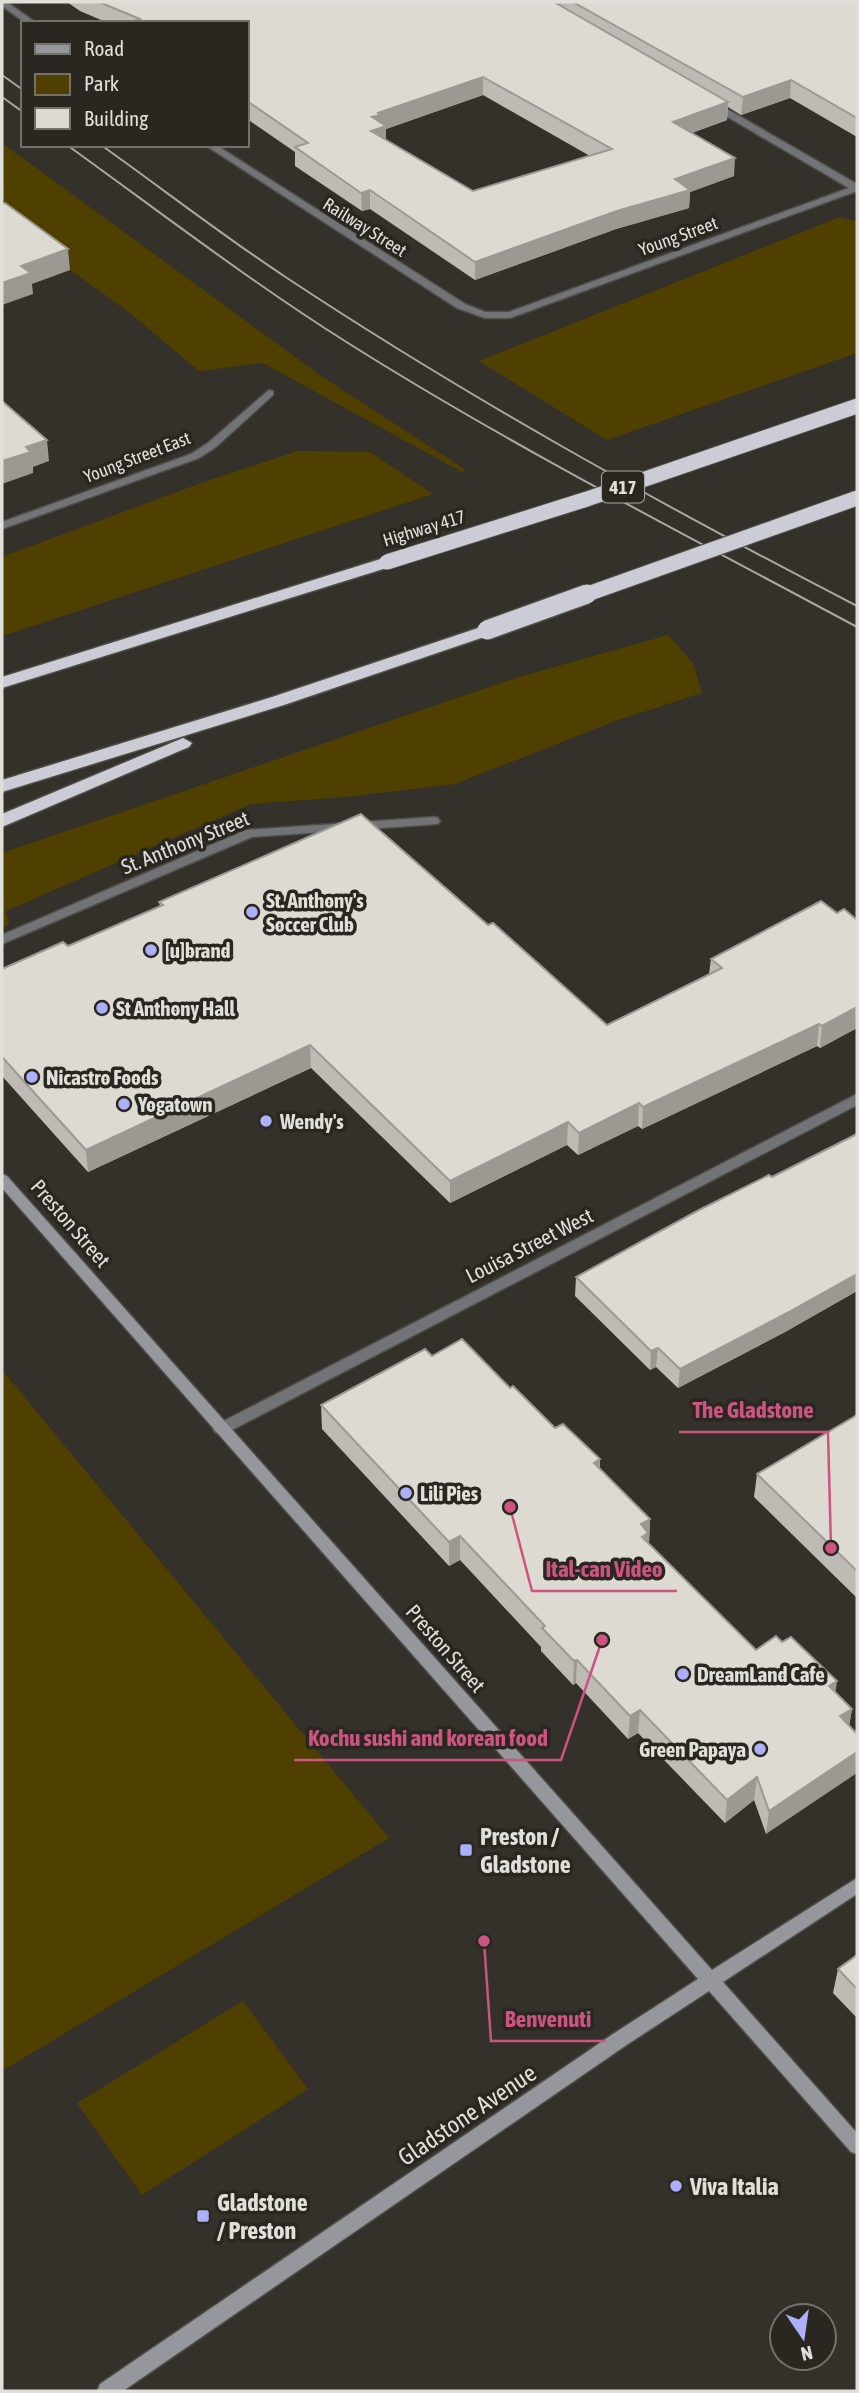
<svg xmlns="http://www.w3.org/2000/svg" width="859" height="2393" font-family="'Asap Condensed',sans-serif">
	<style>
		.green { fill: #504000 }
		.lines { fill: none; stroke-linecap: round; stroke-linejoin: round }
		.street-casing { stroke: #504d46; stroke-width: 3 }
		.secondary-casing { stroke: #504d46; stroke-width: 3 }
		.highway-casing { stroke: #504d46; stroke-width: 3 }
		.street { fill: #727376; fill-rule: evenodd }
		.secondary { fill: #96979d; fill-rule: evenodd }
		.highway { fill: #ccccd6; fill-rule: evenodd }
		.tram { stroke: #a9a7a1; stroke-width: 2 }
		.highway-bridge-far1-casing { stroke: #504d46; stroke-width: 17; stroke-linecap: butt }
		.highway-bridge-casing { stroke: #504d46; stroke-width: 22; stroke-linecap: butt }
		.highway-bridge-far1 { stroke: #ccccd6; stroke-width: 15 }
		.highway-bridge { stroke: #ccccd6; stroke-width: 19 }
		.wall { fill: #bebbb4; fill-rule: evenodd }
		.shaded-wall { fill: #9b9992 }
		.building { fill: #dddad1; stroke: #9b9992; stroke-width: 2; fill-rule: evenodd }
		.poi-dot { fill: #adaffb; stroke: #2a2720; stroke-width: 2.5 }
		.labels { text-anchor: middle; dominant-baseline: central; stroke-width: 7; stroke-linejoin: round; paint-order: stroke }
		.far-street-label { font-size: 18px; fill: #e0dfda; stroke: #2a2720 }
		.shield { fill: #2a2720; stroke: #a9a8a2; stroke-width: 2 }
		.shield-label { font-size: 19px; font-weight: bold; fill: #e0dfda }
		.street-label { font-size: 21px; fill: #e0dfda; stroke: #2a2720 }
		.poi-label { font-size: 21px; font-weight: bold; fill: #e0dfda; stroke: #2a2720; text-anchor: start }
		.near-poi-label { font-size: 24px; font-weight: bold; fill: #e0dfda; stroke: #2a2720; text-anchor: start }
		.near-street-label { font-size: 24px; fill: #e0dfda; stroke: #2a2720 }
		.leader { fill: none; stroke: #cb5481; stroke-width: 2.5 }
		.callout-dot { fill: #cb5481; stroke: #2a2720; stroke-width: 2.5 }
		.callout-label { font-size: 23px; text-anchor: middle; font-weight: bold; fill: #cb5481; stroke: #2a2720; stroke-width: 7; stroke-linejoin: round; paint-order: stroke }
	</style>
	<rect width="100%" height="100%" fill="#34312a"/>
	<!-- green -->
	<g class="green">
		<polygon points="2,143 321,376 466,470 462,472 263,363 199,371 130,313 22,235 2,205"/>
		<polygon points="840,217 857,221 857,353 607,440 479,361"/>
		<polygon points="298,451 370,452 433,494 2,636 2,557 201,483"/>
		<polygon points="668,635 693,663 702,693 615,721 455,784 345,797 251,804 6,911 9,924 2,928 2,853 519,677"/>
		<polygon points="2,1370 389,1838 2,2071"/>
		<polygon points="243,2001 308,2089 142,2195 77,2103"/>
	</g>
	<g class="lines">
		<defs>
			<g id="street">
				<polygon points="2,2 7,2 36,23 26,23 2,6"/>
				<polygon points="709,102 715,102 857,184 857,191 510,318 485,318 457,308 205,145 216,145 465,304 485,312 509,312 849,188 709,106"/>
				<polygon points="269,390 273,391 273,395 216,447 199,458 2,529 2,522 191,454 208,443"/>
				<polygon points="434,817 438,818 440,821 438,824 252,837 2,944 2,935 246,830"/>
				<polygon points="857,1094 857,1105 226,1433 216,1433 213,1429 216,1425"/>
			</g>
			<polygon id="secondary" points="2,1174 7,1176 712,1970 857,1878 857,1894 723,1982 857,2133 857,2154 851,2152 709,1991 625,2046 123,2391 97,2391 100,2384 613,2034 698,1979 2,1188"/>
			<g id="highway">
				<polygon points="387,557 395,562 393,566 2,688 2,677"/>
				<polygon points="487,625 493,626 496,630 493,634 284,705 2,792 2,780 272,697"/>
				<polygon points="183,738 192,743 189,747 2,827 2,814"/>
			</g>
		</defs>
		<!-- street casing -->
		<use href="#street" class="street-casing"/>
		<!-- secondary casing -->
		<use href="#secondary" class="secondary-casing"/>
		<!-- highway casing -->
		<use href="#highway" class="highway-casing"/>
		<!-- street -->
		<use href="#street" class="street"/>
		<!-- secondary -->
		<use href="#secondary" class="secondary"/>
		<!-- highway -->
		<use href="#highway" class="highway"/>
		<!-- tram -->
		<g class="tram">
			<polyline points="2,75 23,90"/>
			<polyline points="2,97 23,112"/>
			<path d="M67 145C160 212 251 282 348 343 513 447 686 535 857 627"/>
			<path d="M101 145C163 189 223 236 287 278 470 399 662 505 857 606"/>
		</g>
		<defs>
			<g id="highway-bridge-far1">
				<polyline points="387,562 587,499 857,406"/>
				<polyline points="582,596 857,498"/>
			</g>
			<polyline id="highway-bridge" points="487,630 587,594"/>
		</defs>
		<!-- highway-bridge-far1 casing -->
		<use href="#highway-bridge-far1" class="highway-bridge-far1-casing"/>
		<!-- highway-bridge casing -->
		<use href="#highway-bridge" class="highway-bridge-casing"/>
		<!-- highway-bridge-far1 -->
		<use href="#highway-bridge-far1" class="highway-bridge-far1"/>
		<!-- highway-bridge -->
		<use href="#highway-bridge" class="highway-bridge"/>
	</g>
	<!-- wall -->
	<g class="wall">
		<path d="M67 2H857V137L790 98 741 115 728 107 727 120 692 133 734 176 690 192 689 208 616 229 475 280 370 209 362 211 295 166V152L247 119V23H108L80 11ZM483 95 590 156 473 191 386 140V129Z"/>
		<polygon points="159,902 488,925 607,1025 709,974 711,959 837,913 857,920 857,1028 820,1048 817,1046 642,1129 638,1126 578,1155 567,1145 450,1203 311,1068 88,1172 2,1076 2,969 68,946 160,906"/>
		<polygon points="857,1134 857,1291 785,1332 678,1388 656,1367 650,1370 575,1296 576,1277"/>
		<polygon points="432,1356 510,1388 555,1428 600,1459 600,1468 650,1519 649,1543 756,1650 782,1642 852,1709 849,1726 766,1834 754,1800 725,1823 638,1733 628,1739 576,1683 573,1685 541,1651 541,1647 460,1560 449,1566 322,1429 321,1405"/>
		<polygon points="857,1415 857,1598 754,1497 757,1474"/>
		<polygon points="857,1955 857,2018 833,1993 838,1969"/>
	</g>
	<!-- shaded-wall -->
	<g class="shaded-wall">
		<polygon points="483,77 483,95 386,129 386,144 372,149 372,117 378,113"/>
		<polygon points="791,80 790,98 741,115 743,97"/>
		<polygon points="728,102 727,120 672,140 673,122"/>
		<polygon points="735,158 734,176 690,192 689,208 616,229 475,280 475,262 675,179"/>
		<polygon points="370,190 370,209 362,211 361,193"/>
		<polygon points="68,249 70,270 32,284 33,294 2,305 2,283 21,266"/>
		<polygon points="47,440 49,461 33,467 33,473 2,484 2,461 26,447"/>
		<polygon points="857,1007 857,1028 820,1048 822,1026"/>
		<polygon points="819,1024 817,1046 642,1129 643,1107"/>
		<polygon points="310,1045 311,1068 88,1172 86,1150"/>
		<polygon points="639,1103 638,1126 578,1155 579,1133"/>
		<polygon points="568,1122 567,1145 450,1203 450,1181"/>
		<polygon points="857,1274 857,1291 785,1332 678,1388 680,1369"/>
		<polygon points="658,1348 656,1367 650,1370 651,1351"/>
		<polygon points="600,1459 599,1483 594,1463"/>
		<polygon points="650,1519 649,1543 640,1560 641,1524"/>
		<polygon points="460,1536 460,1560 449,1566 449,1542"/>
		<polygon points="577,1660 576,1683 573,1685 574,1661"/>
		<polygon points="837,1681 834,1704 829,1686"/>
		<polygon points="852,1709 848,1732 840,1716"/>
		<polygon points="640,1710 638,1733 628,1739 630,1716"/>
		<polygon points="857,1752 857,1773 766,1834 769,1811"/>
		<polygon points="757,1777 754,1800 725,1823 727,1800"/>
	</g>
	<!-- building -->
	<g class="building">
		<path d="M99 2H554L728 102 673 122 735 158 675 179 690 190 617 211 475 262 370 190 361 193 295 147 308 143 247 101V23H132L131 22 140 19ZM483 77 612 149 473 191 371 131 386 126 372 117 380 115 378 113Z"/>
		<polygon points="573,2 857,2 857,118 791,80 743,97"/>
		<polygon points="5,203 68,249 21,266 31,273 2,283 2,204"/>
		<polygon points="2,401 47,440 26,447 31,452 2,461"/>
		<polygon points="361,814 488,925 493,923 607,1025 722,968 711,959 821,901 837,913 844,909 857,920 857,1007 822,1026 819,1024 643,1107 639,1103 579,1133 568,1122 450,1181 310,1045 86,1150 2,1057 2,969 63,942 68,946 163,905 159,902"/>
		<polygon points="857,1134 857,1274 787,1313 680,1369 658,1348 651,1351 576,1277 699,1210 769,1175 772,1177"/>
		<polygon points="462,1339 510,1388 513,1386 555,1428 563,1424 600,1459 594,1463 650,1519 641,1524 648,1533 642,1537 756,1650 776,1636 782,1642 791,1637 837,1681 829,1686 852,1709 840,1716 857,1734 857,1752 769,1811 757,1777 727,1800 640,1710 630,1716 577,1660 574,1661 542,1628 545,1626 460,1536 449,1542 321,1405 425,1349 432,1356"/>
		<polygon points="857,1415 857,1571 757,1474"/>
		<polygon points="857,1955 857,1989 838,1969"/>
	</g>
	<!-- markers -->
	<g class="poi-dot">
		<circle cx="252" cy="912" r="7"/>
		<circle cx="151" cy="950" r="7"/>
		<circle cx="102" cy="1008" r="7"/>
		<circle cx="32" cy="1077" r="7"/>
		<circle cx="124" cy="1104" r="7"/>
		<circle cx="266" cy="1121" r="7"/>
		<circle cx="406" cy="1493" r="7"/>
		<circle cx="683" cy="1674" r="7"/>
		<circle cx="760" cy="1749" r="7"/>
		<rect x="459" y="1843" width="14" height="14" rx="3.5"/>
		<circle cx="676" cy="2186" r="7"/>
		<rect x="196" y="2209" width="14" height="14" rx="3.5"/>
	</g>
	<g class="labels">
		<!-- far-street labels -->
		<g class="far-street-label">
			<text transform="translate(365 227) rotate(32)">Railway Street</text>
			<text transform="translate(678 236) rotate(-20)">Young Street</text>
			<text transform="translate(137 457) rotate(-21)">Young Street East</text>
			<text transform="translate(424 528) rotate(-17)">Highway 417</text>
		</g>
		<!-- shield labels -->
		<rect class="shield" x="602" y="471.5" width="42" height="31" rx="5"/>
		<g class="shield-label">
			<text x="623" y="487">417</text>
		</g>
		<!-- street labels -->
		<g class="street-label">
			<text transform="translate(185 842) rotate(-22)">St. Anthony Street</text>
			<text transform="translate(71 1223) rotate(49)">Preston Street</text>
			<text transform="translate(529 1245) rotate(-27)">Louisa Street West</text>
			<text transform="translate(446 1648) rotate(49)">Preston Street</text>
		</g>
		<!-- poi labels -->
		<g class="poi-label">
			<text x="266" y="900">St. Anthony's<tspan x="266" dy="24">Soccer Club</tspan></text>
			<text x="165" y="950">[u]brand</text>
			<text x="116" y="1008">St Anthony Hall</text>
			<text x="46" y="1077">Nicastro Foods</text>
			<text x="138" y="1104">Yogatown</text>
			<text x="280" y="1121">Wendy's</text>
			<text x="420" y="1493">Lili Pies</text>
			<text x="697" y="1674">DreamLand Cafe</text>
			<text x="746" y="1749" text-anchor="end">Green Papaya</text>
		</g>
		<!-- near-poi labels -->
		<g class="near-poi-label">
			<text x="480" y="1836">Preston /<tspan x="480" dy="28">Gladstone</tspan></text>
			<text x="690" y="2186">Viva Italia</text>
			<text x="217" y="2202">Gladstone<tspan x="217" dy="28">/ Preston</tspan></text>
		</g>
		<!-- near-street labels -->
		<g class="near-street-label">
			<text transform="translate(467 2115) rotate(-34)">Gladstone Avenue</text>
		</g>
	</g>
	<!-- callouts -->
	<path class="leader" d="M831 1548L828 1432H679M510 1507L532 1591H677M602 1640L561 1760H294M484 1941L491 2041H605"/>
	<g class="callout-dot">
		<circle cx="831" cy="1548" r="7"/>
		<circle cx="510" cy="1507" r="7"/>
		<circle cx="602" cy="1640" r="7"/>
		<circle cx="484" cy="1941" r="7"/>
	</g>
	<g class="callout-label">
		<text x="753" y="1418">The Gladstone</text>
		<text x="604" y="1577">Ital-can Video</text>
		<text x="428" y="1746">Kochu sushi and korean food</text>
		<text x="548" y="2027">Benvenuti</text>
	</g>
	<!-- border -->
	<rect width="859" height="2393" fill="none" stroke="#e0dfda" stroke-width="7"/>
	<!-- legend -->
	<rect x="21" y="21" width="228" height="126" fill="#2a2720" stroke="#73716a" stroke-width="2"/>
	<rect x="35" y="44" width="35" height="10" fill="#96979d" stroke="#73716a" stroke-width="2"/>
	<text x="84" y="56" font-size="21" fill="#e0dfda">Road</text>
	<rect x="35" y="74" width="35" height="21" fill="#504000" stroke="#73716a" stroke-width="2"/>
	<text x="84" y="91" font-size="21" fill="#e0dfda">Park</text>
	<rect x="35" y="108" width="35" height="21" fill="#dddad1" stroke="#73716a" stroke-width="2"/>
	<text x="84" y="126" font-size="21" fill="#e0dfda">Building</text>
	<!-- north arrow -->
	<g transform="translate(803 2337) rotate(167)"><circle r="33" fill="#2a2720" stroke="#73716a" stroke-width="2"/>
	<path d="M0-5L12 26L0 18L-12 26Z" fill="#adaffb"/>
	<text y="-10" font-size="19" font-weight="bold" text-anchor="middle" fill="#e0dfda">N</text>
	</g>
</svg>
